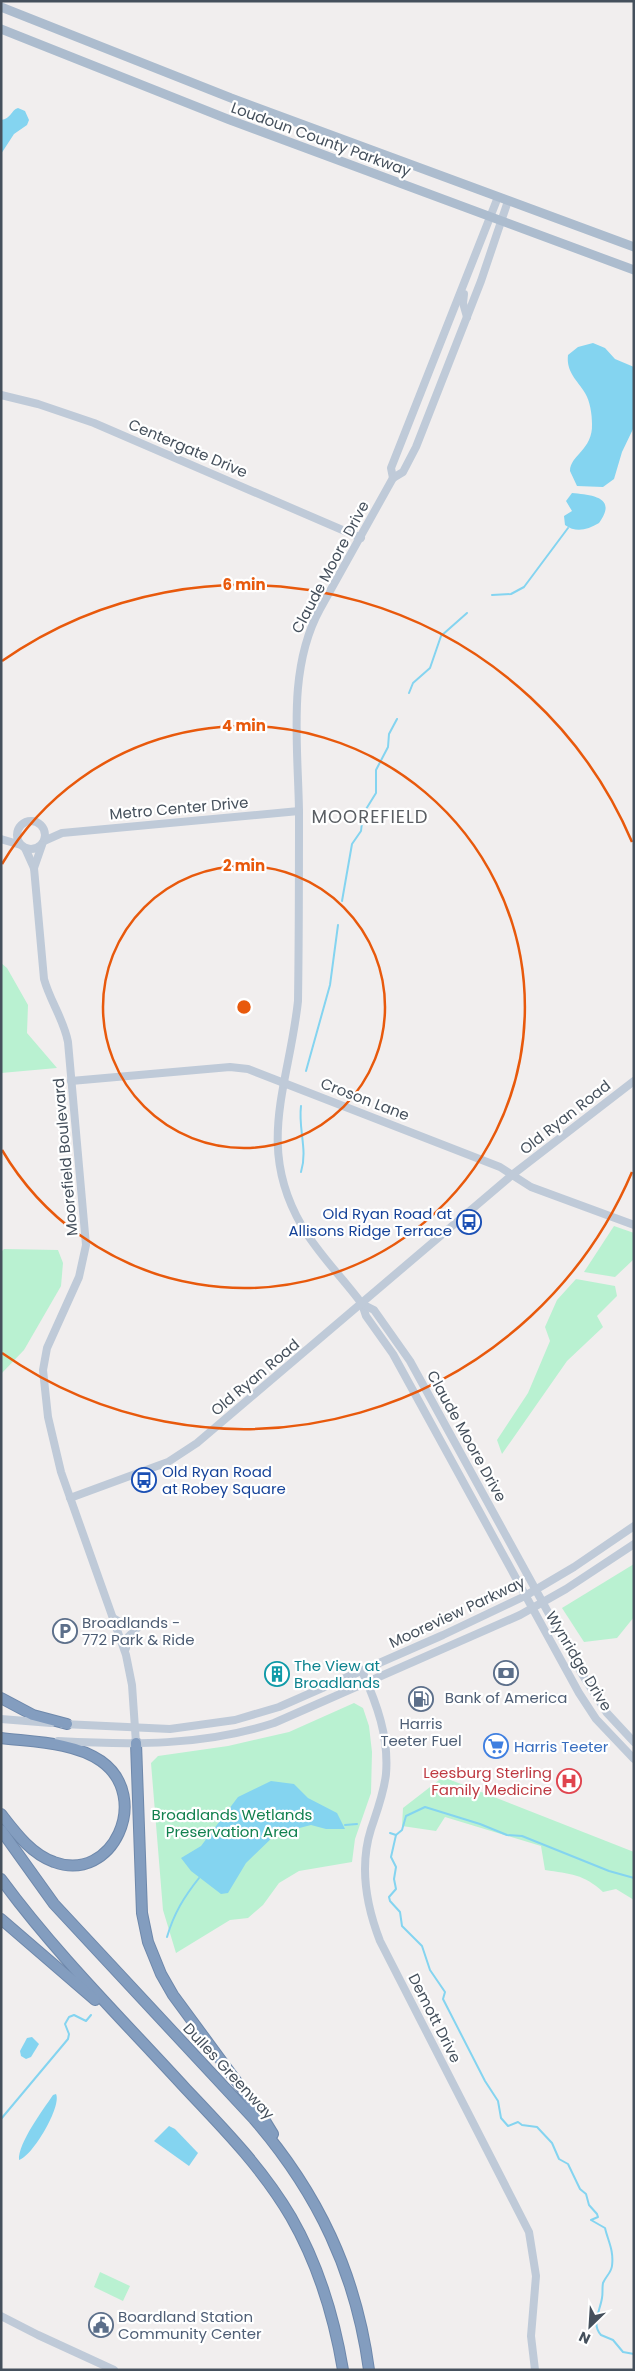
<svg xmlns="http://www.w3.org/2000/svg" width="635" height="2371" font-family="Poppins,sans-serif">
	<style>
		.green { fill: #b9f1d1 }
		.water { fill: #84d4f0 }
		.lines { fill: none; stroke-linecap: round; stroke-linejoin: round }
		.stream { stroke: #84d4f0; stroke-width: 2 }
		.highway-casing { stroke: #6e88ab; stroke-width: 12 }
		.secondary { stroke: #bfcad8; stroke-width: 8 }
		.primary { stroke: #acbcce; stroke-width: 9 }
		.highway { stroke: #839dbf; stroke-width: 10 }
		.ring { fill: none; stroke: #e8590c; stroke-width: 2.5 }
		.labels { text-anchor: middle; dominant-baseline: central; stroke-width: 4.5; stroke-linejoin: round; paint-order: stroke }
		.street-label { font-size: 15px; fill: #45505c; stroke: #fff }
		.transit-label { font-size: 15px; fill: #164399; stroke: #fff; text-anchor: end }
		.service-label { font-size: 15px; fill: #4e5e75; stroke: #fff; text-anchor: start }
		.culture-label { font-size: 15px; fill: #0d838f; stroke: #fff; text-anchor: start }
		.shop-label { font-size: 15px; fill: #366cbe; stroke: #fff; text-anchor: start }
		.health-label { font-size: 15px; fill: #be3a42; stroke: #fff; text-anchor: end }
		.park-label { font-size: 15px; fill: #12814f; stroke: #fff }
		.quarter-label { font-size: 18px; letter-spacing: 1px; fill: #5a5e63; stroke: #fff }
		.centre { fill: #e8590c; stroke: #fff; stroke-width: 2.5 }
		.ring-label { font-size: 15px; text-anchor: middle; font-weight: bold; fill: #e8590c; stroke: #fff; stroke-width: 4.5; stroke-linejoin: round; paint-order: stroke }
	</style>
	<rect width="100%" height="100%" fill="#f1eeee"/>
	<!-- green -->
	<g class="green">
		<polygon points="1,963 7,968 28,1005 27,1033 57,1068 1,1073"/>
		<polygon points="614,1226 634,1233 634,1259 615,1277 584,1272"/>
		<polygon points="4,1249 58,1250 63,1263 61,1286 24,1350 1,1374 1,1252"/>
		<polygon points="576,1279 615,1286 617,1296 597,1316 603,1327 567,1361 502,1454 497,1440 528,1393 550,1341 545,1327 557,1300"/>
		<polygon points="634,1564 634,1617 617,1638 584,1642 562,1608"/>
		<polygon points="354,1703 363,1708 369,1726 372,1752 371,1793 355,1839 352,1862 299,1871 279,1883 263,1905 248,1918 230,1920 176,1953 163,1910 151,1763 158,1756 228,1746 289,1732"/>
		<path d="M443 1777 634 1852V1900L616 1889 603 1892C584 1874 570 1874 545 1870L541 1846 445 1817 436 1831 402 1826 403 1808Z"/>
		<polygon points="100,2272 130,2286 123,2301 94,2287"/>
	</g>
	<!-- water -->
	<g class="water">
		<path d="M18 108 25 111 29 120 27 125 14 134 1 154V120C11 119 11 110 18 108Z"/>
		<path d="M593 343 605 348 615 359 634 367V427L622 452 614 479 603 487 577 486 570 471C570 455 593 450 592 424 592 414 590 401 585 393 577 380 566 372 568 355L578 347Z"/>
		<path d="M572 493C592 495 618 497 599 523 587 530 576 533 565 525L564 516 572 511 566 501Z"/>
		<polygon points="271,1781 294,1784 308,1798 337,1813 345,1829 326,1829 311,1825 276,1834 246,1863 228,1893 221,1894 191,1871 181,1858 201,1846 238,1797"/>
		<polygon points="32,2037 39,2044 31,2057 26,2059 21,2056 20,2051 27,2038"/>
		<path d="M56 2094C62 2106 33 2156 19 2160 18 2143 43 2110 53 2095Z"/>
		<polygon points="169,2126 175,2129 198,2153 189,2166 154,2141"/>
	</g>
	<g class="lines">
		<!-- stream -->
		<g class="stream">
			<polyline points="492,595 511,594 524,587 568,528"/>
			<polyline points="409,693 413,683 430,668 441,636 467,613"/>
			<polyline points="342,901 352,844 361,831 363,814 376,793 376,770 388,747 389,734 397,719"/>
			<polyline points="306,1071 330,985 338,925"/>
			<path d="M301 1106C298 1129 308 1150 301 1172"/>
			<polyline points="345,1825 357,1824"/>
			<path d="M390 1833 396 1835 391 1857 396 1867 394 1879 396 1889 389 1897 390 1901 400 1912 402 1926 422 1946 430 1970 445 1992 443 1999 485 2081 498 2101 501 2118 508 2126 518 2122 522 2125 537 2127 552 2143 559 2159 568 2164 580 2189 586 2194 589 2205 597 2214 598 2217 591 2220 605 2228C608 2241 614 2250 612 2266 611 2273 606 2276 603 2283 602 2288 603 2293 602 2298 600 2311 591 2324 601 2335L613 2340 623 2352 634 2354"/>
			<polyline points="396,1835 402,1830 406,1816 425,1807 480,1824 507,1835 522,1836 609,1871 634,1878"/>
			<path d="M167 1937C174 1913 184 1897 199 1878"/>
			<polyline points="1,2119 68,2039 69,2034 65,2024 69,2017 74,2015 86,2021 91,2015"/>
		</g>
		<defs>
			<g id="highway">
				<polyline points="1,1698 33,1715 67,1724"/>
				<path d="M1 1738C33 1742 74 1742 101 1761 152 1797 113 1884 54 1862 31 1854 15 1832 1 1814"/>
				<polyline points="136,1743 142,1913 148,1942 161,1974 173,1995 262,2116 273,2134"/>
				<path d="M1 1830 54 1904 254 2119C318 2193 356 2273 369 2370"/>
				<path d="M1 1879C56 1954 123 2020 186 2089 224 2129 263 2169 291 2217 318 2264 334 2316 343 2370"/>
				<polyline points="1,1919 95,2000"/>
			</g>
		</defs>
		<!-- highway casing -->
		<use href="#highway" class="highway-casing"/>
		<!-- secondary -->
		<g class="secondary">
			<path d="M508 201 481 281 416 447 403 472 393 478 320 609C287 669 298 745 299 811 299 874 299 937 298 1001 289 1085 255 1146 302 1226 318 1254 343 1278 362 1304L366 1316 393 1354 579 1693 596 1719 634 1759"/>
			<polyline points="464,294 463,303 467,317"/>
			<polyline points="1,395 38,404 94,423 361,538"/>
			<polyline points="393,478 391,468 498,197"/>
			<circle cx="31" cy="835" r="14"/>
			<polyline points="1,839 21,845"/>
			<polyline points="44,841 62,833 299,811"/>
			<path d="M25 848 34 868 44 979C50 1001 64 1020 68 1042L86 1245 79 1277 47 1348 43 1370 48 1417 61 1472 126 1655 132 1685 136 1743"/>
			<polyline points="34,868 42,845"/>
			<polyline points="71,1081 230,1067 248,1069 500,1167 531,1187 634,1225"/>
			<polyline points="362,1304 374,1310 410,1361 582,1674 607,1713 634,1742"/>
			<polyline points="70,1498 168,1462 197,1443 512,1175 634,1081"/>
			<polyline points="113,1618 123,1624 137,1628"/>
			<polyline points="126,1648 128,1637 137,1628"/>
			<path d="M362 1671C377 1704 389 1737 386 1774 384 1793 377 1811 371 1829 359 1867 366 1905 380 1941L529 2232 536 2276 531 2336 535 2370"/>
			<polyline points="1,1719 51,1723"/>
			<polyline points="63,1724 170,1729 235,1720 279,1707 443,1635 525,1596 574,1567 634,1526"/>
			<path d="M58 1741C132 1745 203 1746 274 1723L520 1615 566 1589 634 1544"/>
			<polyline points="1,2316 38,2335 114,2370"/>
		</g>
		<!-- primary -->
		<g class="primary">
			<polyline points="1,7 231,98 634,247"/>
			<polyline points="1,29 230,120 634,270"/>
		</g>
		<!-- highway -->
		<use href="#highway" class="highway"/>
	</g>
	<!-- distance rings -->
	<g class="ring">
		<circle cx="244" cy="1007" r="141"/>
		<path d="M2 864A281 281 0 1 1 2 1150"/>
		<path d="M632 1172A422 422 0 0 1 2 1353M2 661A422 422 0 0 1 632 842"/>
	</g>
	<!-- icons -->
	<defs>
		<symbol id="bus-ring" viewBox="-11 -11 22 22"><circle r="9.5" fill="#fff" stroke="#1a4fb4" stroke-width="1.5"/><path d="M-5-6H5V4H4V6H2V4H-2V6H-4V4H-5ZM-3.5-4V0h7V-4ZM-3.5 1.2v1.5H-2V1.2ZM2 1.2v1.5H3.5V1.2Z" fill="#1a4fb4"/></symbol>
		<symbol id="parking-ring" viewBox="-11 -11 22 22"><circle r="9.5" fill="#fff" stroke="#5c6f8a" stroke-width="1.5"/><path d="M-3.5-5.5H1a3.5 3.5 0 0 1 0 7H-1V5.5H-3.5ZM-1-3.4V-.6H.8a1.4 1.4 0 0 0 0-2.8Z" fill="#5c6f8a"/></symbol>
		<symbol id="bank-ring" viewBox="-11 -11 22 22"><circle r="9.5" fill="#fff" stroke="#5c6f8a" stroke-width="1.5"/><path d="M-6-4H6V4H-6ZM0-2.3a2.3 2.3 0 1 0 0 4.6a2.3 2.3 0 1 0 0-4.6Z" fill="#5c6f8a"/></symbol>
		<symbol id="building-ring" viewBox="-11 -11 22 22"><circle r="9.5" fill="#fff" stroke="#0f9aa8" stroke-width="1.5"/><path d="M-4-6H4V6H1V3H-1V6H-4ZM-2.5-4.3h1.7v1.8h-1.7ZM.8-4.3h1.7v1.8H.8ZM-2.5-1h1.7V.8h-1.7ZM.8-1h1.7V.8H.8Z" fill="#0f9aa8"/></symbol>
		<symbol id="fuel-ring" viewBox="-11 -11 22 22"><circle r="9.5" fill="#fff" stroke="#5c6f8a" stroke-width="1.5"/><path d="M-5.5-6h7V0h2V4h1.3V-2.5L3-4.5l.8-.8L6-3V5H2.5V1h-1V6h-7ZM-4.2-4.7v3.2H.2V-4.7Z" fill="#5c6f8a"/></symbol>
		<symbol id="supermarket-ring" viewBox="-11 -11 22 22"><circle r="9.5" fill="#fff" stroke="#3f7fe0" stroke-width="1.5"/><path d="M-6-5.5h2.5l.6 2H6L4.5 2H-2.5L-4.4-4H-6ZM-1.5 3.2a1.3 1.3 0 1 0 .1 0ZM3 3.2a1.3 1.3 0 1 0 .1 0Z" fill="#3f7fe0"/></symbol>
		<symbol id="hospital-ring" viewBox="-11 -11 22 22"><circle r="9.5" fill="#fff" stroke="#e0444e" stroke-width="1.5"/><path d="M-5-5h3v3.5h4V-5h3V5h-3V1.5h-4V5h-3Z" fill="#e0444e"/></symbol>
		<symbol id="civic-ring" viewBox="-11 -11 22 22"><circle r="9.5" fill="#fff" stroke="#5c6f8a" stroke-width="1.5"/><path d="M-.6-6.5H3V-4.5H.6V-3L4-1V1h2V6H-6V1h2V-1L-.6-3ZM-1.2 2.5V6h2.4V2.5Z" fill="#5c6f8a"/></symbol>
	</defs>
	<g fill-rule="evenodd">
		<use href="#bus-ring" x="455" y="1208" width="28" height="28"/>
		<use href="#bus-ring" x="130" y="1466" width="28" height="28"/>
		<use href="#parking-ring" x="51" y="1617" width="28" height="28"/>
		<use href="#bank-ring" x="492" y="1659" width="28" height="28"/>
		<use href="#building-ring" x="263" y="1660" width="28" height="28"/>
		<use href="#fuel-ring" x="407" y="1685" width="28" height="28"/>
		<use href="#supermarket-ring" x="482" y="1732" width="28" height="28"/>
		<use href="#hospital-ring" x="555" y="1767" width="28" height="28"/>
		<use href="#civic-ring" x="87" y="2311" width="28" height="28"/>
	</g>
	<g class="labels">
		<!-- street labels -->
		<g class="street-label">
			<text transform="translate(321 139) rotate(20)">Loudoun County Parkway</text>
			<text transform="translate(188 448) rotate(23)">Centergate Drive</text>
			<text transform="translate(330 567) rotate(-62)">Claude Moore Drive</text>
			<text transform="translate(179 808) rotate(-5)">Metro Center Drive</text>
			<text transform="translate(365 1099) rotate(21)">Croson Lane</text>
			<text transform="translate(565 1117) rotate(-38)">Old Ryan Road</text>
			<text transform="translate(65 1157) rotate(-95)">Moorefield Boulevard</text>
			<text transform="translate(255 1377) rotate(-40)">Old Ryan Road</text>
			<text transform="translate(467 1436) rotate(61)">Claude Moore Drive</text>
			<text transform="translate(457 1612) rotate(-25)">Mooreview Parkway</text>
			<text transform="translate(579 1661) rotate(59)">Wynridge Drive</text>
			<text transform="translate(435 2018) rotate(63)">Demott Drive</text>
			<text transform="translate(229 2071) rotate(47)">Dulles Greenway</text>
		</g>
		<!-- transit labels -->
		<g class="transit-label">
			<text x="452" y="1213">Old Ryan Road at<tspan x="452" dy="17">Allisons Ridge Terrace</tspan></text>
			<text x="162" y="1471" text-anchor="start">Old Ryan Road<tspan x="162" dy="17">at Robey Square</tspan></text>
		</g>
		<!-- service labels -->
		<g class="service-label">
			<text x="82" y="1622">Broadlands -<tspan x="82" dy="17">772 Park &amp; Ride</tspan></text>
			<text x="506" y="1697" text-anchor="middle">Bank of America</text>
			<text x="421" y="1723" text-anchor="middle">Harris<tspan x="421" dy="17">Teeter Fuel</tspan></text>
			<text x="118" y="2316">Boardland Station<tspan x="118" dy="17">Community Center</tspan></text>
		</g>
		<!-- culture labels -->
		<g class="culture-label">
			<text x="294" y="1665">The View at<tspan x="294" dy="17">Broadlands</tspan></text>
		</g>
		<!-- shop labels -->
		<g class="shop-label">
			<text x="514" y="1746">Harris Teeter</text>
		</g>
		<!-- health labels -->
		<g class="health-label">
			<text x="552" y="1772">Leesburg Sterling<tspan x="552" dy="17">Family Medicine</tspan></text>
		</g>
		<!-- park labels -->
		<g class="park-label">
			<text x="232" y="1814">Broadlands Wetlands<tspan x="232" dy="17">Preservation Area</tspan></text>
		</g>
		<!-- quarter labels -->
		<g class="quarter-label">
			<text x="370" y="816">MOOREFIELD</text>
		</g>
	</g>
	<circle cx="244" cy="1007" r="8" class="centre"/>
	<g class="ring-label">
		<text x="244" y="590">6 min</text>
		<text x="244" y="731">4 min</text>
		<text x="244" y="871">2 min</text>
	</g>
	<!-- border -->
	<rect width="635" height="2371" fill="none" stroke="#45505c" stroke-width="5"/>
	<!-- north arrow -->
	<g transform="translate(590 2326) rotate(205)" stroke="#ffffff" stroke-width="4" paint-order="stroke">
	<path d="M0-4L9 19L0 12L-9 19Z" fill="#45505c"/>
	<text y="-8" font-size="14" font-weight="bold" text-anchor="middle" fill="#45505c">N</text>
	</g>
</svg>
